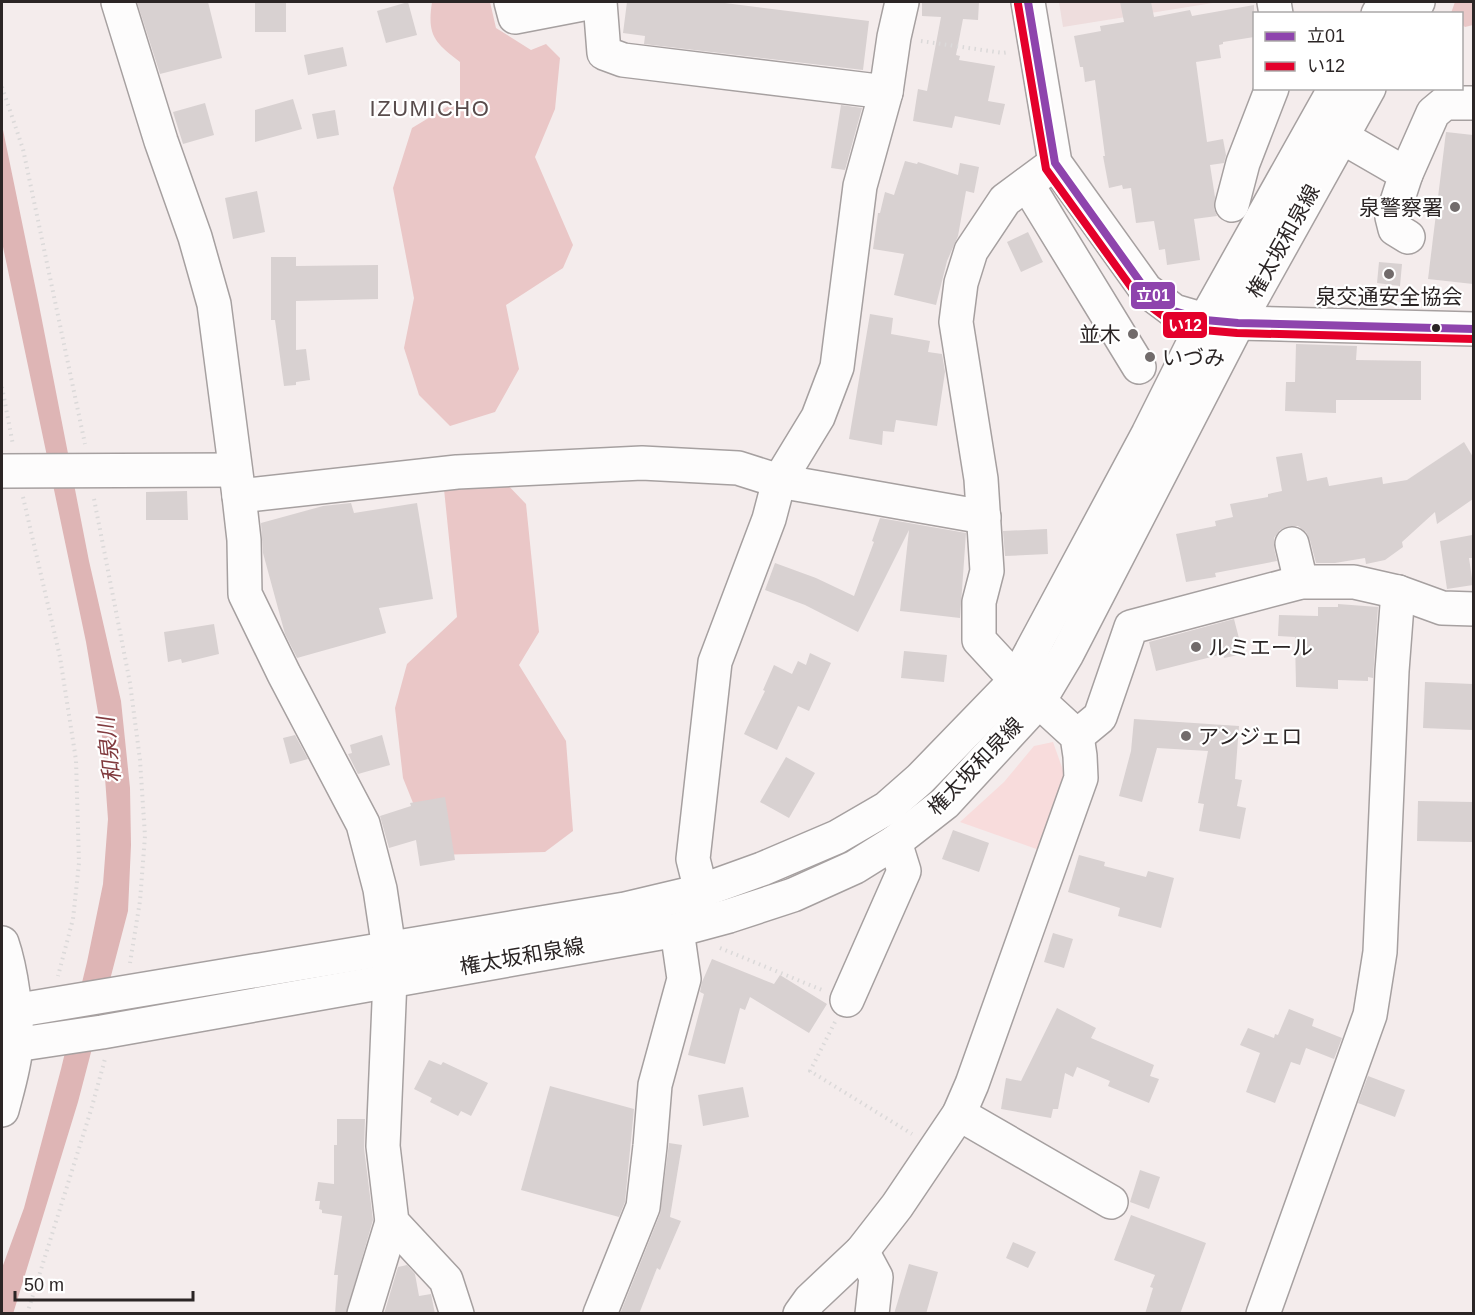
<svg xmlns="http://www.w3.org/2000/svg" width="1475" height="1315" font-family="Arial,'Noto Sans JP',sans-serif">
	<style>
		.built { fill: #edd }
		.green { fill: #f8dcdc }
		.forest { fill: #eac7c7 }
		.water { fill: #deb5b5 }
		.building { fill: #d8d1d1 }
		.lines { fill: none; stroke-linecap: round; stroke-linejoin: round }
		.minor-casing { stroke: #a6a0a0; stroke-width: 36 }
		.path { stroke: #dbd9d9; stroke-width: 4; stroke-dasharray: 1.5 4.5; stroke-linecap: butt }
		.minor { stroke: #fdfcfc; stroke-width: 33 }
		.bus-1-casing { stroke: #fff; stroke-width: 12 }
		.bus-2-casing { stroke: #fff; stroke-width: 12 }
		.bus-1 { stroke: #8e44ad; stroke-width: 8 }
		.bus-2 { stroke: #e4002b; stroke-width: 8 }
		.poi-dot { fill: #716b6b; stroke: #fff; stroke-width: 2 }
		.bus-dot { fill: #2b2525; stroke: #fff; stroke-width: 2 }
		.labels { text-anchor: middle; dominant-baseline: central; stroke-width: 4.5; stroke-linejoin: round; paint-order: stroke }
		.poi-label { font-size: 21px; fill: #2b2525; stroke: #fff; text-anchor: start }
		.street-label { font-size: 21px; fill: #2b2525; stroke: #fff }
		.neighbourhood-label { font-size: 22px; letter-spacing: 1.5px; fill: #594c4c; stroke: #fff }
		.water-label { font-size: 22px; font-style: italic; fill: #803a3e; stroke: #fff }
		.line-badge { stroke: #fff; stroke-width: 2 }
		.badge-label { font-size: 16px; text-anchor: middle; font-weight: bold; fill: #fff }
	</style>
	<rect width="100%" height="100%" fill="#f4ecec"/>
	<!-- built -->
	<polygon class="built" points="1059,2 1219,2 1063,27"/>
	<!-- green -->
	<polygon class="green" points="1053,742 1064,773 1065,786 1042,851 960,822 1004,782 1034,746"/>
	<!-- forest -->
	<g class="forest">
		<path d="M432 2H490L496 28 531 50 546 44 560 58 555 109 535 157 573 245 563 268 506 305 519 369 495 412 450 426 419 395 404 348 414 298 393 188 412 128 460 99V62C434 42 427 35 432 2Z"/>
		<polygon points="1455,2 1473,2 1473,25 1465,27 1462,24 1462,14 1451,13"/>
		<polygon points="503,480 526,504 539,632 519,665 566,741 573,831 545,852 434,855 403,778 395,708 407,664 457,617 444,489"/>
	</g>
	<!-- water -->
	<polygon class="water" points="2,125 39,305 89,561 121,701 130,788 131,845 128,911 78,1102 13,1314 2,1313 2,1268 24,1208 61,1069 87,962 103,884 108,819 102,736 86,642 2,242"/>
	<!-- building -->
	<g class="building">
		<polygon points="137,2 208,2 222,58 160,74"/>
		<rect x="255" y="2" width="31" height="30"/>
		<polygon points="408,2 417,35 386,43 377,11"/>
		<polygon points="627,2 717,2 869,21 863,70 644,44 645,36 623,33"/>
		<polygon points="922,2 979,2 978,20 963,19 956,55 960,56 959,60 995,66 988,101 1005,104 1000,125 955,116 952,128 913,121 918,89 927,91 941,17 922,16"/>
		<polygon points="1120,2 1151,2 1154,17 1190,10 1192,16 1254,5 1254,37 1223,42 1223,44 1219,45 1221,58 1196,62 1207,142 1223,139 1226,155 1224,163 1210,165 1215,197 1214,209 1217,216 1194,219 1200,260 1167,265 1165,249 1159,250 1154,221 1136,223 1131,188 1123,189 1122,185 1109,188 1103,156 1105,156 1095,80 1085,82 1083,67 1080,67 1074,36 1101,31 1100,26 1124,22"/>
		<polygon points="343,47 347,66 308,75 304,55"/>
		<polygon points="293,99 302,129 255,142 255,110"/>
		<polygon points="205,103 214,135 183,144 173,112"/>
		<polygon points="841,105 862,108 845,170 831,168"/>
		<polygon points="335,110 339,135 317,139 312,114"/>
		<polygon points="1446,132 1473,135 1473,284 1428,279"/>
		<polygon points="905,161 917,164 918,162 958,175 960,163 979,167 974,193 966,191 958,236 947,261 936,305 894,295 904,254 873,249 878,213 880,213 885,192 894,195"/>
		<polygon points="257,191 265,232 233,239 225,198"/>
		<polygon points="1028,232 1043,262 1021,272 1007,242"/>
		<polygon points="271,257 296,257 296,266 378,265 378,299 296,301 296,350 306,349 310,380 296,382 296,385 284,386 275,320 271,320"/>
		<polygon points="1379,262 1402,264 1400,286 1377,283"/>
		<polygon points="870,314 893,318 891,334 930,341 928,352 942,354 945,372 937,426 896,420 894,432 883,431 882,445 849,439"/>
		<polygon points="1296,344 1357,346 1356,360 1421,361 1421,400 1336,400 1336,413 1285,411 1286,382 1295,382"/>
		<polygon points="1464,442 1473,457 1473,499 1437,524 1435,512 1402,542 1403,547 1385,560 1366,564 1365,558 1335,563 1316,563 1310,540 1306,532 1298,526 1288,526 1280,530 1274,538 1274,548 1277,561 1215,573 1216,577 1186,582 1176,534 1216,526 1215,521 1233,517 1230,504 1268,497 1268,494 1282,491 1276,457 1302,453 1307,481 1327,477 1329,486 1382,477 1383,484 1407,480"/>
		<polygon points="187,491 188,520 146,520 146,492"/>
		<polygon points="351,503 354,513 417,503 433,599 379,608 386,633 297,658 285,634 263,553 261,523 323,506"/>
		<polygon points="880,518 966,533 960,618 900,611 909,530 858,632 805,605 765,590 775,563 816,578 854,596 874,542 872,541"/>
		<polygon points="1047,529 1048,554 1005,556 1003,531"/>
		<polygon points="1472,535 1473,558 1469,558 1473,585 1447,589 1440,541"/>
		<polygon points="1338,604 1378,607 1373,678 1368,677 1368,681 1338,680 1338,689 1296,687 1295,637 1278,636 1279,615 1318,616 1318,607 1338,607"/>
		<polygon points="1234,619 1243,654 1224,658 1223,654 1156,671 1149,642"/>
		<polygon points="214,624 219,654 182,663 181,659 168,662 164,632"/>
		<polygon points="904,651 947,655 944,682 901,678"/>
		<polygon points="810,653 831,663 809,711 798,706 777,750 744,734 765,691 763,690 774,665 792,674 798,661 806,665"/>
		<polygon points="1425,682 1473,684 1473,730 1423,728"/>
		<polygon points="1134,719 1239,726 1235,779 1242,780 1237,806 1246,808 1240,839 1199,831 1204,804 1198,803 1208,751 1157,748 1142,802 1119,796 1131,751"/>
		<polygon points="295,735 308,759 290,764 283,738"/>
		<polygon points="382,735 390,765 358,774 348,754 352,753 350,745"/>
		<polygon points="786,757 815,773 789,818 760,802"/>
		<polygon points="445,797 455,860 420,866 416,840 389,848 380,816 411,806 410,803"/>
		<polygon points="1418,801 1473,802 1473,842 1417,841"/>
		<polygon points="953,830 989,843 979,872 942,859"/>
		<polygon points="1079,855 1105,862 1104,866 1146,877 1148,871 1174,878 1161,928 1118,916 1120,908 1068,892"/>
		<polygon points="1053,933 1073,939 1064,968 1044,962"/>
		<polygon points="712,959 774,984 780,975 827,1004 809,1033 750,997 745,1010 740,1008 725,1064 688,1055 704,994 700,992 702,982"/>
		<polygon points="1057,1008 1096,1028 1091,1038 1154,1065 1150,1076 1159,1079 1149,1103 1108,1086 1110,1081 1077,1067 1073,1077 1065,1073 1058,1109 1053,1109 1051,1118 1001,1109 1006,1078 1021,1081"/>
		<polygon points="1289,1009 1314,1019 1312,1026 1342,1038 1334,1059 1306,1048 1300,1065 1291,1062 1275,1103 1246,1092 1260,1053 1240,1045 1248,1028 1274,1038 1275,1034 1278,1035"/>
		<polygon points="429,1060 441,1065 443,1062 488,1083 471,1116 461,1111 458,1116 430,1102 432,1098 414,1089"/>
		<polygon points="1368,1076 1405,1090 1395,1117 1358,1103"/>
		<polygon points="550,1086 634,1109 625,1202 619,1217 521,1190"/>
		<polygon points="743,1087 749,1117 703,1126 698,1095"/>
		<polygon points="337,1119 365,1119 364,1148 373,1220 346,1314 335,1314 338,1275 334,1275 342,1216 322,1213 322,1210 319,1209 320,1201 315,1201 318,1182 334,1184 334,1145 337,1145"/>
		<polygon points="669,1143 682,1145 670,1217 681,1221 660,1270 657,1268 639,1314 620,1314 660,1214"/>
		<polygon points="1140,1170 1160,1177 1149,1209 1130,1202"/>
		<polygon points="1131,1215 1206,1243 1180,1314 1145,1314 1153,1288 1150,1287 1155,1275 1114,1260"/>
		<polygon points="1013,1242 1036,1252 1028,1268 1006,1258"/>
		<polygon points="909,1264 938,1272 926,1314 894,1314"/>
		<polygon points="407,1265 415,1274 419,1296 431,1294 435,1314 384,1314 398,1267"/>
	</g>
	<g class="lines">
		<defs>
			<g id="minor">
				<polyline points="118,2 161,141 195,237 214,304 239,496 244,540 245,594 284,674 363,824 380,889 389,949"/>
				<polyline points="511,2 515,17 593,2"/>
				<polyline points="600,2 604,53 623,60 886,92 894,37 902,2"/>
				<polyline points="1028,2 1055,163 1146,290 1174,311 1205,320 1238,323 1474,329"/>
				<polyline points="1274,2 1276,14"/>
				<polyline points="1378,14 1385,2"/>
				<polyline points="1411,14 1418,2"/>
				<polyline points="1342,137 1406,174 1392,217 1395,229 1408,237"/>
				<polyline points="1406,174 1433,113 1445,103 1474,103"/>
				<polyline points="1027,184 1139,367"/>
				<polyline points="1232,205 1243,163 1272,88"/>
				<polyline points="2,471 235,470"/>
				<polyline points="239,496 457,472 642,463 738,468 779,481 984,517"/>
				<polyline points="1292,544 1301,582"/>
				<polyline points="1077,736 1100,717 1131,627 1301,582 1354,582 1398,592 1442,608 1474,609"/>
				<polyline points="701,891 693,859 715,662 769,519 779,481 818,417 837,367 860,186 886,92"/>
				<path d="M2 943C11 969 18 1018 16 1045 15 1065 7 1091 2 1110"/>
				<polyline points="390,979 383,1146 392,1222 446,1280 457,1314"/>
				<polyline points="847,1000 904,871 895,842"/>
				<polyline points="2,1013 625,909 701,891 762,869 837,837 887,808 920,779 1016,680 1148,434 1205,320 1335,88"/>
				<polyline points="2,1047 102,1032 677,930 729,916 793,895 855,867 895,842 945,803 1039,701 1067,654 1238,323 1369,88"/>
				<polyline points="959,1114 1111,1202"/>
				<polyline points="862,1251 876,1277 872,1314"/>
				<polyline points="364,1314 392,1222"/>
				<polyline points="600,1314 643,1207 650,1146 655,1085 684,979 677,930"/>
				<polyline points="800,1314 810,1300 862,1251 897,1206 959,1114 972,1084 1081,778 1080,756 1077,736 1016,680 979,640 979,602 987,571 981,479 956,322 961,283 971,251 1005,200 1055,163"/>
				<polyline points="1263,1314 1370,1015 1380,952 1392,671 1398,592"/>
			</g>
		</defs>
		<!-- minor casing -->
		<use href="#minor" class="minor-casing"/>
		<!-- path -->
		<g class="path">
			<polyline points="921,41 1003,53 1009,52"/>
			<polyline points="2,87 23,149 85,444"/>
			<polyline points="2,387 13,445"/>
			<polyline points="23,497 60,657 76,760 79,863 73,919 58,976"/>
			<polyline points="94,499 130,683 140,760 145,836 140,901 130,963"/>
			<polyline points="720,948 822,990"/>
			<polyline points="835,1022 810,1071 912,1134"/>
			<polyline points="27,1314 91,1110 105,1059"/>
		</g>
		<!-- minor -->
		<use href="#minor" class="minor"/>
		<defs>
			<polyline id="bus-1" points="1028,2 1055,163 1146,290 1174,311 1205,320 1238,323 1474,329"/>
			<polyline id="bus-2" points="1018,4 1046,169 1139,298 1170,321 1203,330 1237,333 1474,339"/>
		</defs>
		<!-- bus-1 casing -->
		<use href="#bus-1" class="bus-1-casing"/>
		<!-- bus-2 casing -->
		<use href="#bus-2" class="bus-2-casing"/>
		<!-- bus-1 -->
		<use href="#bus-1" class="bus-1"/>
		<!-- bus-2 -->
		<use href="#bus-2" class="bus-2"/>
	</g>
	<!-- markers -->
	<g class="poi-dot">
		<circle cx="1455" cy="207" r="6"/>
		<circle cx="1389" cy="274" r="6"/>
		<circle cx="1133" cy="334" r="6"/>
		<circle cx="1150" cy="357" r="6"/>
		<circle cx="1196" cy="647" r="6"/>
		<circle cx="1186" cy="736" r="6"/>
	</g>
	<circle class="bus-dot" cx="1436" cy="328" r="5"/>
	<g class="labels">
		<!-- poi labels -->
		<g class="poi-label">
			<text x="1443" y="207" text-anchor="end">泉警察署</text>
			<text x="1389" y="296" text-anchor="middle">泉交通安全協会</text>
			<text x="1121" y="334" text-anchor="end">並木</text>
			<text x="1162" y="357">いづみ</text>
			<text x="1208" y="647">ルミエール</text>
			<text x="1198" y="736">アンジェロ</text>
		</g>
		<!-- street labels -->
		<g class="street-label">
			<text transform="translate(1283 241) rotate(-61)">権太坂和泉線</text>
			<text transform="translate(975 766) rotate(-46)">権太坂和泉線</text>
			<text transform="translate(522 956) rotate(-10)">権太坂和泉線</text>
		</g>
		<!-- neighbourhood labels -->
		<g class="neighbourhood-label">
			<text x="430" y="108">IZUMICHO</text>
		</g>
		<!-- water labels -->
		<g class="water-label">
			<text transform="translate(109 750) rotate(-96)">和泉川</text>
		</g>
	</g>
	<g class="line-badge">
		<rect x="1130" y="281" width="46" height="29" rx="6" fill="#8e44ad"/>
		<rect x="1162" y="311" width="46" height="28" rx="6" fill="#e4002b"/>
	</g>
	<g class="badge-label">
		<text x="1153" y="301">立01</text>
		<text x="1185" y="331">い12</text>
	</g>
	<!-- border -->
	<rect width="1475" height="1315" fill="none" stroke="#2b2525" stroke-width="6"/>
	<!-- legend -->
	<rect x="1253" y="12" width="210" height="78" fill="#ffffff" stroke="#aaa8a8" stroke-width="1.5"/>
	<rect x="1265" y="32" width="30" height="9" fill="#8e44ad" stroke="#aaa8a8" stroke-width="1.5"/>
	<text x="1307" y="42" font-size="18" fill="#2b2525">立01</text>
	<rect x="1265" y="62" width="30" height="9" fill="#e4002b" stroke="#aaa8a8" stroke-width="1.5"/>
	<text x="1307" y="72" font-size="18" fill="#2b2525">い12</text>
	<!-- scale -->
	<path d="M15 1291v9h178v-9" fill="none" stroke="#2b2525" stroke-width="3"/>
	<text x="24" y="1291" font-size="18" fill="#2b2525" stroke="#ffffff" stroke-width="4.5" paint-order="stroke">50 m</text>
</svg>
